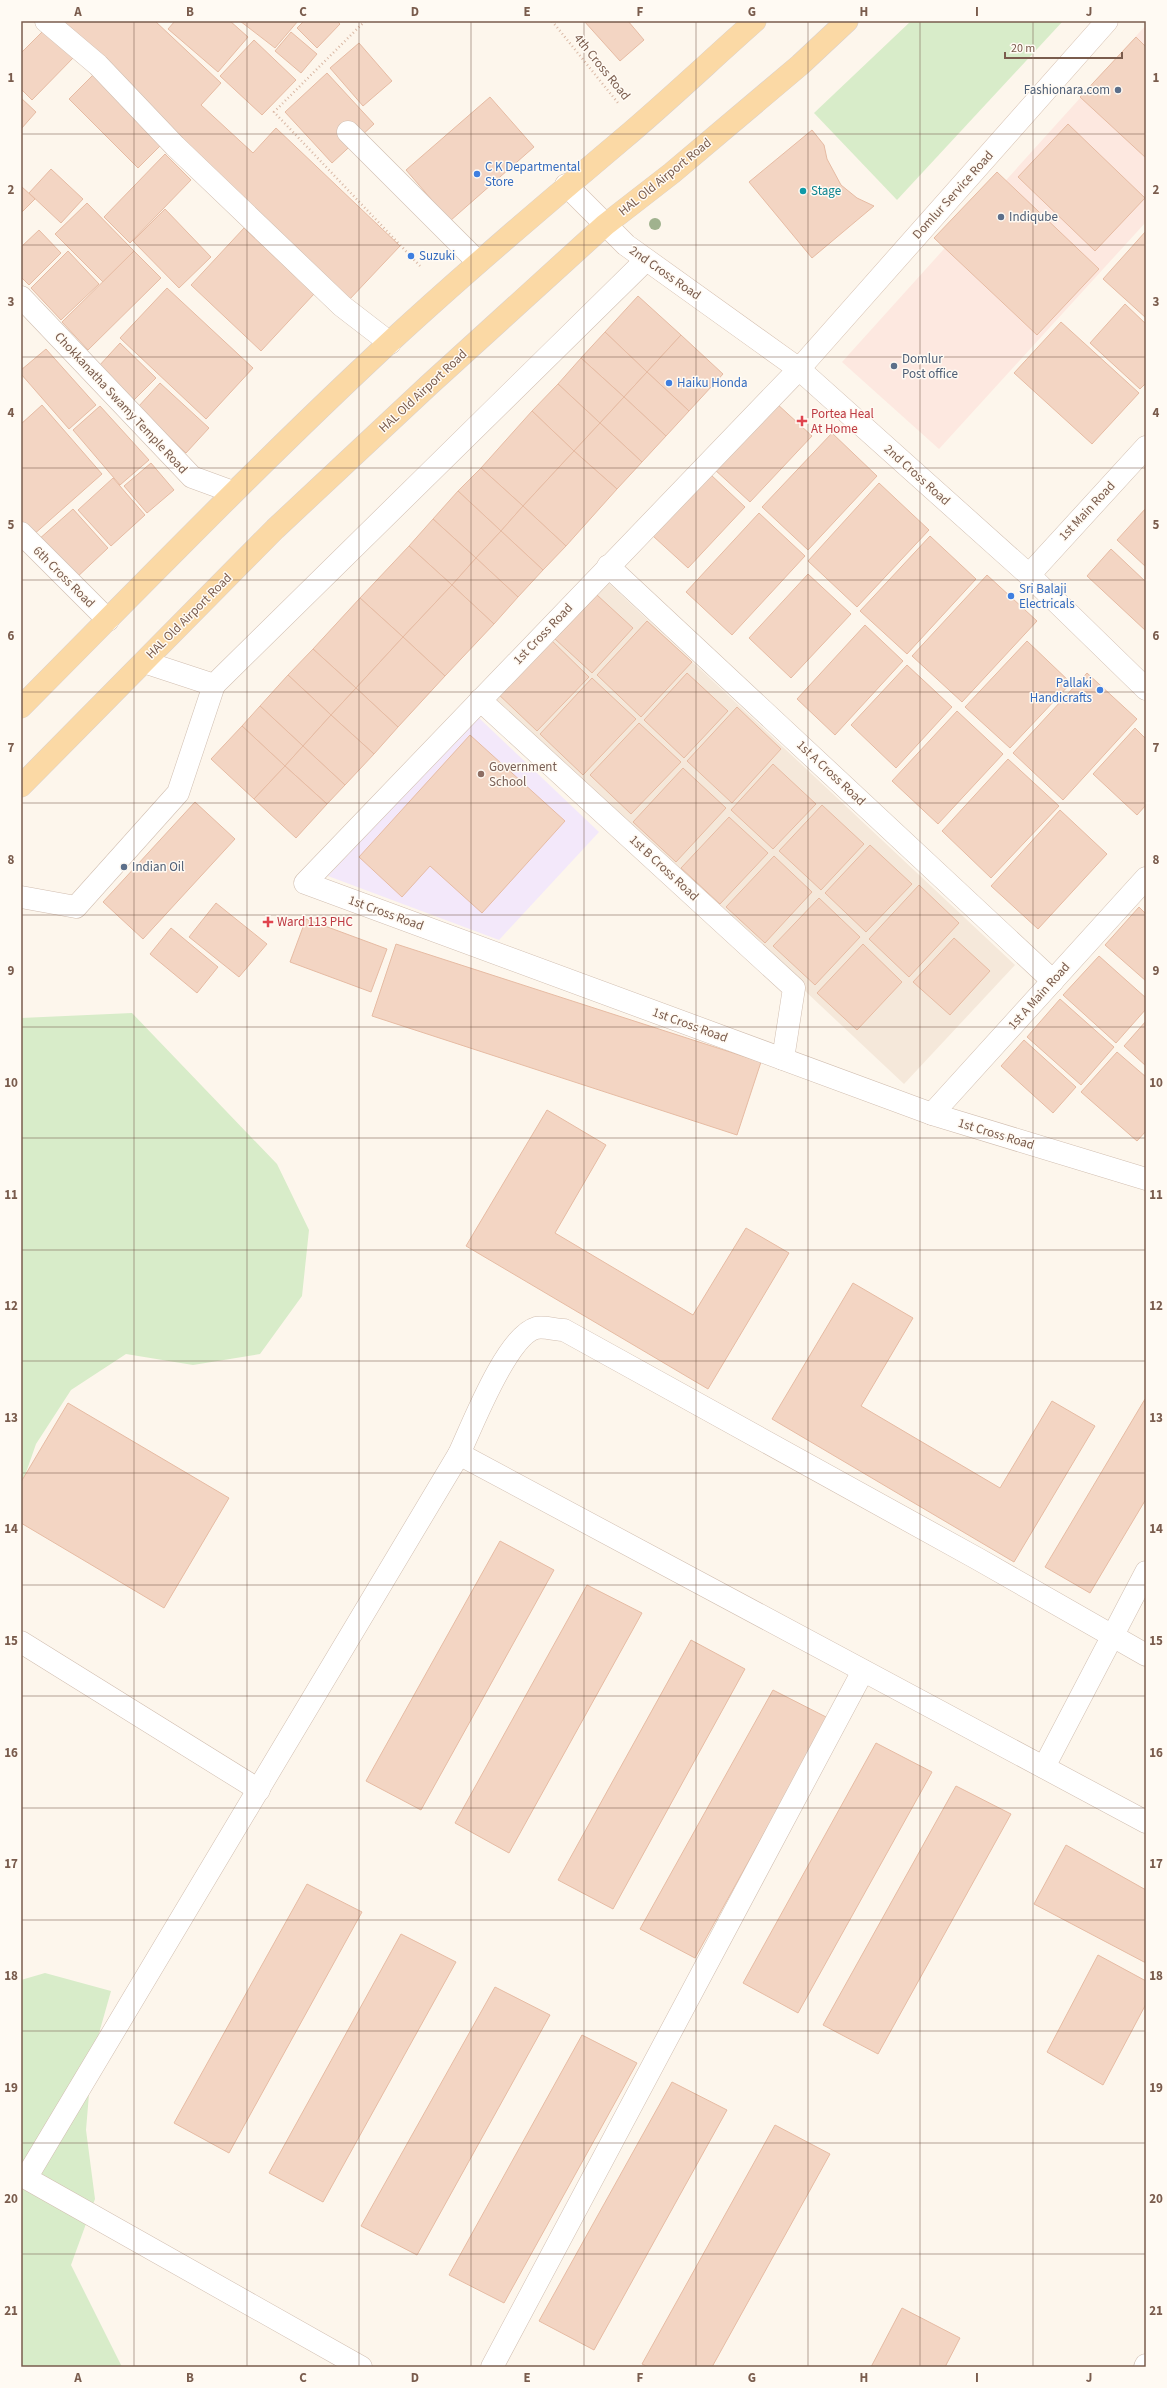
<svg xmlns="http://www.w3.org/2000/svg" width="1167" height="2388" font-family="'Source Sans 3',sans-serif">
	<style>
		.residential { fill: #f5e8da }
		.commercial { fill: #fde8e0 }
		.education { fill: #f3e8fa }
		.green { fill: #d8ecc9 }
		.building { fill: #f3d5c3; stroke: #e6bba3 }
		.lines { fill: none; stroke-linecap: round; stroke-linejoin: round }
		.lane-casing { stroke: #d1beb0; stroke-width: 23 }
		.street-casing { stroke: #d1beb0; stroke-width: 23 }
		.secondary-casing { stroke: #d6c0b0; stroke-width: 23 }
		.primary-casing { stroke: #dad1cd; stroke-width: 23 }
		.path { stroke: #d9b8a5; stroke-width: 2.5; stroke-dasharray: 1 3; stroke-linecap: butt }
		.lane { stroke: #fff; stroke-width: 22 }
		.street { stroke: #fff; stroke-width: 22 }
		.secondary { stroke: #fff; stroke-width: 22 }
		.primary { stroke: #fbd9a5; stroke-width: 22 }
		.tree { fill: #a0b28e }
		.grid { fill: none; stroke: #7a5c4d; stroke-width: 1; stroke-opacity: 0.55 }
		.service-dot { fill: #5c6f8a; stroke: #fffaf3; stroke-width: 1.5 }
		.shop-dot { fill: #3f7fe0; stroke: #fffaf3; stroke-width: 1.5 }
		.culture-dot { fill: #0f9aa8; stroke: #fffaf3; stroke-width: 1.5 }
		.health-dot { fill: #e0444e; stroke: #fffaf3; stroke-width: 1.5 }
		.education-dot { fill: #8d6e63; stroke: #fffaf3; stroke-width: 1.5 }
		.labels { text-anchor: middle; dominant-baseline: central; stroke-width: 3; stroke-linejoin: round; paint-order: stroke }
		.street-label { font-size: 13px; fill: #7a5c4d; stroke: #fffaf3 }
		.service-label { font-size: 13px; fill: #4e5e75; stroke: #fffaf3; text-anchor: start }
		.shop-label { font-size: 13px; fill: #366cbe; stroke: #fffaf3; text-anchor: start }
		.culture-label { font-size: 13px; fill: #0d838f; stroke: #fffaf3; text-anchor: start }
		.health-label { font-size: 13px; fill: #be3a42; stroke: #fffaf3; text-anchor: start }
		.education-label { font-size: 13px; fill: #785e54; stroke: #fffaf3; text-anchor: start }
		.neatline { fill: none; stroke: #7a5c4d; stroke-width: 1.5 }
		.grid-label { font-size: 13px; text-anchor: middle; font-weight: bold; fill: #7a5c4d }
	</style>
	<rect width="100%" height="100%" fill="#fdf6ec"/>
	<!-- residential -->
	<polygon class="residential" points="600,575 1015,965 904,1084 489,694"/>
	<!-- commercial -->
	<polygon class="commercial" points="1146,25 1146,222 939,449 842,362"/>
	<!-- education -->
	<polygon class="education" points="477,716 599,832 499,940 328,876"/>
	<!-- green -->
	<g class="green">
		<polygon points="911,21 1063,21 897,200 814,113"/>
		<polygon points="132,1013 277,1164 309,1230 302,1296 260,1354 193,1365 126,1354 71,1390 36,1444 21,1487 21,1018"/>
		<polygon points="45,1973 111,1991 92,2058 86,2130 95,2199 71,2265 122,2367 21,2367 21,1980"/>
	</g>
	<!-- building -->
	<g class="building">
		<polygon points="58,21 155,21 221,83 201,105 253,153 276,128 400,246 349,300"/>
		<polygon points="175,21 230,21 248,37 218,72 168,29"/>
		<polygon points="240,21 298,21 275,48"/>
		<polygon points="304,21 337,21 340,24 317,48 297,28"/>
		<polygon points="584,21 628,21 644,40 620,61"/>
		<polygon points="45,29 74,57 32,100 21,89 21,53"/>
		<polygon points="291,32 317,54 301,73 275,51"/>
		<polygon points="1136,37 1146,47 1146,158 1080,97"/>
		<polygon points="254,40 296,80 262,115 220,76"/>
		<polygon points="359,43 392,81 363,106 330,68"/>
		<polygon points="97,71 166,140 138,168 69,99"/>
		<polygon points="327,73 374,124 332,163 285,112"/>
		<polygon points="490,97 534,147 450,221 406,170"/>
		<polygon points="21,98 36,112 21,129"/>
		<polygon points="1068,124 1145,198 1095,251 1018,177"/>
		<polygon points="812,130 824,145 827,159 841,185 857,198 874,206 812,258 749,182"/>
		<polygon points="165,154 191,180 130,243 104,217"/>
		<polygon points="51,169 83,199 61,223 29,193"/>
		<polygon points="997,172 1099,269 1037,335 934,238"/>
		<polygon points="21,186 35,199 21,213"/>
		<polygon points="87,203 134,251 103,282 55,234"/>
		<polygon points="165,209 211,257 179,288 133,241"/>
		<polygon points="244,228 314,294 261,351 191,285"/>
		<polygon points="39,230 61,253 29,285 21,277 21,247"/>
		<polygon points="1146,231 1146,318 1103,279"/>
		<polygon points="68,251 99,284 61,320 31,288"/>
		<polygon points="134,251 161,278 88,350 62,322"/>
		<polygon points="167,288 253,368 206,419 120,338"/>
		<polygon points="638,296 681,335 647,372 605,332"/>
		<polygon points="1125,304 1146,324 1146,383 1140,389 1090,343"/>
		<polygon points="1061,322 1139,393 1092,444 1014,373"/>
		<polygon points="605,332 647,372 624,397 581,358"/>
		<polygon points="681,335 723,374 689,411 647,372"/>
		<polygon points="120,343 156,378 133,401 98,367"/>
		<polygon points="46,349 96,405 69,429 21,374 21,370"/>
		<polygon points="581,358 624,397 600,423 558,384"/>
		<polygon points="647,372 689,411 666,436 624,397"/>
		<polygon points="160,383 209,428 186,453 138,407"/>
		<polygon points="558,384 600,423 574,451 532,411"/>
		<polygon points="624,397 666,436 642,462 600,423"/>
		<polygon points="776,403 812,436 750,502 714,469"/>
		<polygon points="42,405 102,474 32,536 21,524 21,424"/>
		<polygon points="100,406 149,460 120,485 73,430"/>
		<polygon points="532,411 574,451 523,506 481,468"/>
		<polygon points="600,423 642,462 617,489 574,451"/>
		<polygon points="832,433 877,476 808,550 762,507"/>
		<polygon points="574,451 617,489 566,546 523,506"/>
		<polygon points="151,463 174,490 147,513 124,486"/>
		<polygon points="481,468 523,506 501,531 458,491"/>
		<polygon points="710,474 745,507 688,568 653,536"/>
		<polygon points="113,478 145,515 111,546 78,510"/>
		<polygon points="879,483 929,530 857,607 808,561"/>
		<polygon points="458,491 501,531 476,558 433,519"/>
		<polygon points="523,506 566,546 543,570 501,531"/>
		<polygon points="1146,508 1146,567 1117,540"/>
		<polygon points="73,509 108,548 74,580 38,540"/>
		<polygon points="759,513 805,556 732,635 686,592"/>
		<polygon points="433,519 476,558 452,585 409,546"/>
		<polygon points="501,531 543,570 518,597 476,558"/>
		<polygon points="930,536 976,579 907,654 860,611"/>
		<polygon points="409,546 452,585 403,637 360,598"/>
		<polygon points="1111,549 1146,582 1146,631 1087,576"/>
		<polygon points="476,558 518,597 494,624 452,585"/>
		<polygon points="808,574 851,614 791,678 749,638"/>
		<polygon points="987,575 1037,621 962,702 912,656"/>
		<polygon points="452,585 494,624 445,676 403,637"/>
		<polygon points="597,595 633,628 592,673 555,639"/>
		<polygon points="360,598 403,637 356,688 313,649"/>
		<polygon points="647,621 692,662 641,717 597,675"/>
		<polygon points="865,625 903,661 835,735 797,699"/>
		<polygon points="547,636 589,677 537,731 495,691"/>
		<polygon points="403,637 445,676 398,727 356,688"/>
		<polygon points="1027,641 1071,683 1010,748 965,707"/>
		<polygon points="313,649 356,688 331,715 288,675"/>
		<polygon points="907,665 952,707 896,768 851,725"/>
		<polygon points="687,673 728,711 684,758 644,720"/>
		<polygon points="1087,673 1137,719 1063,800 1013,753"/>
		<polygon points="288,675 331,715 303,746 260,706"/>
		<polygon points="592,678 636,719 583,775 540,734"/>
		<polygon points="356,688 398,727 374,754 331,715"/>
		<polygon points="260,706 303,746 285,766 242,726"/>
		<polygon points="737,707 781,749 732,803 687,761"/>
		<polygon points="957,711 1003,754 938,824 892,781"/>
		<polygon points="331,715 374,754 345,785 303,746"/>
		<polygon points="639,723 681,762 631,814 590,775"/>
		<polygon points="242,726 285,766 254,799 211,759"/>
		<polygon points="1135,728 1146,739 1146,805 1137,815 1093,774"/>
		<polygon points="470,735 565,821 482,913 430,866 402,897 359,857"/>
		<polygon points="303,746 345,785 327,804 285,766"/>
		<polygon points="1008,759 1059,806 991,878 942,831"/>
		<polygon points="773,764 816,804 773,849 731,810"/>
		<polygon points="285,766 327,804 296,838 254,799"/>
		<polygon points="683,768 726,808 676,862 633,822"/>
		<polygon points="195,802 235,839 143,939 103,902"/>
		<polygon points="822,805 864,844 821,890 779,851"/>
		<polygon points="1060,810 1107,854 1038,929 991,886"/>
		<polygon points="729,817 768,853 720,904 681,868"/>
		<polygon points="870,845 912,884 866,932 825,893"/>
		<polygon points="774,856 812,892 765,943 726,907"/>
		<polygon points="919,885 959,923 909,977 869,939"/>
		<polygon points="819,898 860,937 815,985 773,946"/>
		<polygon points="216,903 267,944 239,977 189,937"/>
		<polygon points="1139,907 1146,914 1146,981 1105,945"/>
		<polygon points="306,919 387,949 371,992 290,962"/>
		<polygon points="171,928 218,967 197,993 150,954"/>
		<polygon points="954,938 990,971 950,1015 913,982"/>
		<polygon points="396,944 761,1062 737,1135 372,1016"/>
		<polygon points="863,944 902,982 857,1030 817,993"/>
		<polygon points="1099,956 1146,998 1146,1009 1116,1043 1063,995"/>
		<polygon points="1060,999 1114,1047 1081,1085 1027,1037"/>
		<polygon points="1146,1021 1146,1066 1124,1046"/>
		<polygon points="1024,1040 1076,1087 1053,1113 1001,1066"/>
		<polygon points="1117,1052 1146,1077 1146,1131 1137,1141 1081,1092"/>
		<polygon points="547,1110 606,1145 555,1233 693,1315 746,1228 789,1253 708,1389 466,1246"/>
		<polygon points="853,1283 913,1318 861,1406 1000,1488 1052,1401 1095,1426 1014,1562 772,1419"/>
		<polygon points="1145,1399 1146,1499 1090,1593 1045,1567"/>
		<polygon points="68,1403 229,1498 164,1608 21,1523 21,1482"/>
		<polygon points="500,1541 554,1570 421,1810 366,1781"/>
		<polygon points="587,1585 642,1613 509,1853 455,1823"/>
		<polygon points="691,1640 745,1669 613,1909 558,1880"/>
		<polygon points="773,1690 828,1718 695,1958 640,1929"/>
		<polygon points="876,1743 932,1772 798,2013 743,1983"/>
		<polygon points="956,1786 1011,1814 878,2054 823,2025"/>
		<polygon points="1066,1845 1146,1890 1146,1963 1034,1904"/>
		<polygon points="307,1884 362,1912 229,2153 174,2123"/>
		<polygon points="401,1934 456,1962 323,2202 269,2173"/>
		<polygon points="1098,1955 1146,1981 1146,2004 1103,2085 1047,2052"/>
		<polygon points="495,1987 550,2015 417,2255 361,2226"/>
		<polygon points="582,2035 637,2063 504,2303 449,2275"/>
		<polygon points="672,2082 727,2110 594,2350 539,2321"/>
		<polygon points="775,2125 830,2154 712,2367 648,2367 642,2364"/>
		<polygon points="902,2308 960,2338 945,2367 871,2367"/>
	</g>
	<g class="lines">
		<defs>
			<g id="lane">
				<polyline points="21,897 76,907 178,793 214,685"/>
				<polyline points="459,1454 1146,1822"/>
				<polyline points="21,1642 259,1790"/>
				<polyline points="1044,1767 1146,1572"/>
				<path d="M361 2367 26 2178 459 1454C472 1426 507 1336 536 1328 544 1326 556 1330 564 1330L978 1559 1146 1655"/>
				<polyline points="492,2367 863,1671"/>
				<polyline points="1145,2367 1146,2365"/>
			</g>
			<g id="street">
				<polyline points="46,21 98,65 175,146 342,306 390,343"/>
				<polyline points="348,132 478,262"/>
				<polyline points="21,297 192,477 233,492"/>
				<polyline points="21,533 108,620"/>
				<polyline points="608,566 1053,981"/>
				<polyline points="1029,575 1146,447"/>
				<polyline points="144,662 214,685 646,260"/>
				<polyline points="1146,689 1029,575 799,369 305,883 932,1114 1146,1179"/>
				<polyline points="480,700 794,988 783,1059"/>
				<polyline points="932,1114 1146,878"/>
			</g>
			<polyline id="secondary" points="566,185 626,245 799,369 1107,21"/>
			<g id="primary">
				<path d="M21 707C143 584 264 459 391 341 467 271 545 205 623 139 668 101 711 60 755 21"/>
				<polyline points="21,786 275,529 429,385 605,225 672,173 800,65 847,21"/>
			</g>
		</defs>
		<!-- lane casing -->
		<use href="#lane" class="lane-casing"/>
		<!-- street casing -->
		<use href="#street" class="street-casing"/>
		<!-- secondary casing -->
		<use href="#secondary" class="secondary-casing"/>
		<!-- primary casing -->
		<use href="#primary" class="primary-casing"/>
		<!-- path -->
		<g class="path">
			<polyline points="365,21 274,112 420,266"/>
			<polyline points="552,21 618,103"/>
		</g>
		<!-- lane -->
		<use href="#lane" class="lane"/>
		<!-- street -->
		<use href="#street" class="street"/>
		<!-- secondary -->
		<use href="#secondary" class="secondary"/>
		<!-- primary -->
		<use href="#primary" class="primary"/>
	</g>
	<!-- trees -->
	<circle class="tree" cx="655" cy="224" r="6"/>
	<!-- grid -->
	<path class="grid" d="M134 21V2367M247 21V2367M359 21V2367M471 21V2367M584 21V2367M696 21V2367M808 21V2367M920 21V2367M1033 21V2367M21 134H1146M21 245H1146M21 357H1146M21 468H1146M21 580H1146M21 692H1146M21 803H1146M21 915H1146M21 1027H1146M21 1138H1146M21 1250H1146M21 1361H1146M21 1473H1146M21 1585H1146M21 1696H1146M21 1808H1146M21 1920H1146M21 2031H1146M21 2143H1146M21 2254H1146"/>
	<!-- markers -->
	<g class="service-dot">
		<circle cx="1118" cy="90" r="4"/>
		<circle cx="1001" cy="217" r="4"/>
		<circle cx="894" cy="366" r="4"/>
		<circle cx="124" cy="867" r="4"/>
	</g>
	<g class="shop-dot">
		<circle cx="477" cy="174" r="4"/>
		<circle cx="411" cy="256" r="4"/>
		<circle cx="669" cy="383" r="4"/>
		<circle cx="1011" cy="596" r="4"/>
		<circle cx="1100" cy="690" r="4"/>
	</g>
	<circle class="culture-dot" cx="803" cy="191" r="4"/>
	<g class="health-dot">
		<path d="M800 415h4v4h4v4h-4v4h-4v-4h-4v-4h4z"/>
		<path d="M266 916h4v4h4v4h-4v4h-4v-4h-4v-4h4z"/>
	</g>
	<circle class="education-dot" cx="481" cy="774" r="4"/>
	<g class="labels">
		<!-- street labels -->
		<g class="street-label">
			<text transform="translate(602 67) rotate(51)">4th Cross Road</text>
			<text transform="translate(665 177) rotate(-39)">HAL Old Airport Road</text>
			<text transform="translate(953 195) rotate(-48)">Domlur Service Road</text>
			<text transform="translate(665 273) rotate(35)">2nd Cross Road</text>
			<text transform="translate(423 391) rotate(-43)">HAL Old Airport Road</text>
			<text transform="translate(121 403) rotate(47)">Chokkanatha Swamy Temple Road</text>
			<text transform="translate(917 475) rotate(42)">2nd Cross Road</text>
			<text transform="translate(1087 511) rotate(-47)">1st Main Road</text>
			<text transform="translate(64 577) rotate(45)">6th Cross Road</text>
			<text transform="translate(189 616) rotate(-45)">HAL Old Airport Road</text>
			<text transform="translate(543 634) rotate(-46)">1st Cross Road</text>
			<text transform="translate(831 773) rotate(43)">1st A Cross Road</text>
			<text transform="translate(664 868) rotate(43)">1st B Cross Road</text>
			<text transform="translate(386 913) rotate(20)">1st Cross Road</text>
			<text transform="translate(1039 996) rotate(-48)">1st A Main Road</text>
			<text transform="translate(690 1025) rotate(20)">1st Cross Road</text>
			<text transform="translate(996 1134) rotate(17)">1st Cross Road</text>
		</g>
		<!-- service labels -->
		<g class="service-label">
			<text x="1110" y="90" text-anchor="end">Fashionara.com</text>
			<text x="1009" y="217">Indiqube</text>
			<text x="902" y="359">Domlur<tspan x="902" dy="15">Post office</tspan></text>
			<text x="132" y="867">Indian Oil</text>
		</g>
		<!-- shop labels -->
		<g class="shop-label">
			<text x="485" y="167">C K Departmental<tspan x="485" dy="15">Store</tspan></text>
			<text x="419" y="256">Suzuki</text>
			<text x="677" y="383">Haiku Honda</text>
			<text x="1019" y="589">Sri Balaji<tspan x="1019" dy="15">Electricals</tspan></text>
			<text x="1092" y="683" text-anchor="end">Pallaki<tspan x="1092" dy="15">Handicrafts</tspan></text>
		</g>
		<!-- culture labels -->
		<g class="culture-label">
			<text x="811" y="191">Stage</text>
		</g>
		<!-- health labels -->
		<g class="health-label">
			<text x="811" y="414">Portea Heal<tspan x="811" dy="15">At Home</tspan></text>
			<text x="277" y="922">Ward 113 PHC</text>
		</g>
		<!-- education labels -->
		<g class="education-label">
			<text x="489" y="767">Government<tspan x="489" dy="15">School</tspan></text>
		</g>
	</g>
	<!-- border -->
	<rect width="1167" height="2388" fill="none" stroke="#fffaf3" stroke-width="44"/>
	<!-- scale -->
	<path d="M1005 52v6h117v-6" fill="none" stroke="#7a5c4d" stroke-width="2"/>
	<text x="1011" y="52" font-size="12" fill="#7a5c4d" stroke="#fffaf3" stroke-width="3" paint-order="stroke">20 m</text>
	<rect x="22" y="22" width="1123" height="2344" class="neatline"/>
	<g class="grid-label">
		<text x="78" y="16">A</text>
		<text x="190" y="16">B</text>
		<text x="303" y="16">C</text>
		<text x="415" y="16">D</text>
		<text x="527" y="16">E</text>
		<text x="640" y="16">F</text>
		<text x="752" y="16">G</text>
		<text x="864" y="16">H</text>
		<text x="977" y="16">I</text>
		<text x="1089" y="16">J</text>
		<text x="11" y="82">1</text>
		<text x="1156" y="82">1</text>
		<text x="11" y="194">2</text>
		<text x="1156" y="194">2</text>
		<text x="11" y="306">3</text>
		<text x="1156" y="306">3</text>
		<text x="11" y="417">4</text>
		<text x="1156" y="417">4</text>
		<text x="11" y="529">5</text>
		<text x="1156" y="529">5</text>
		<text x="11" y="640">6</text>
		<text x="1156" y="640">6</text>
		<text x="11" y="752">7</text>
		<text x="1156" y="752">7</text>
		<text x="11" y="864">8</text>
		<text x="1156" y="864">8</text>
		<text x="11" y="975">9</text>
		<text x="1156" y="975">9</text>
		<text x="11" y="1087">10</text>
		<text x="1156" y="1087">10</text>
		<text x="11" y="1199">11</text>
		<text x="1156" y="1199">11</text>
		<text x="11" y="1310">12</text>
		<text x="1156" y="1310">12</text>
		<text x="11" y="1422">13</text>
		<text x="1156" y="1422">13</text>
		<text x="11" y="1533">14</text>
		<text x="1156" y="1533">14</text>
		<text x="11" y="1645">15</text>
		<text x="1156" y="1645">15</text>
		<text x="11" y="1757">16</text>
		<text x="1156" y="1757">16</text>
		<text x="11" y="1868">17</text>
		<text x="1156" y="1868">17</text>
		<text x="11" y="1980">18</text>
		<text x="1156" y="1980">18</text>
		<text x="11" y="2092">19</text>
		<text x="1156" y="2092">19</text>
		<text x="11" y="2203">20</text>
		<text x="1156" y="2203">20</text>
		<text x="11" y="2315">21</text>
		<text x="1156" y="2315">21</text>
		<text x="78" y="2382">A</text>
		<text x="190" y="2382">B</text>
		<text x="303" y="2382">C</text>
		<text x="415" y="2382">D</text>
		<text x="527" y="2382">E</text>
		<text x="640" y="2382">F</text>
		<text x="752" y="2382">G</text>
		<text x="864" y="2382">H</text>
		<text x="977" y="2382">I</text>
		<text x="1089" y="2382">J</text>
	</g>
</svg>
